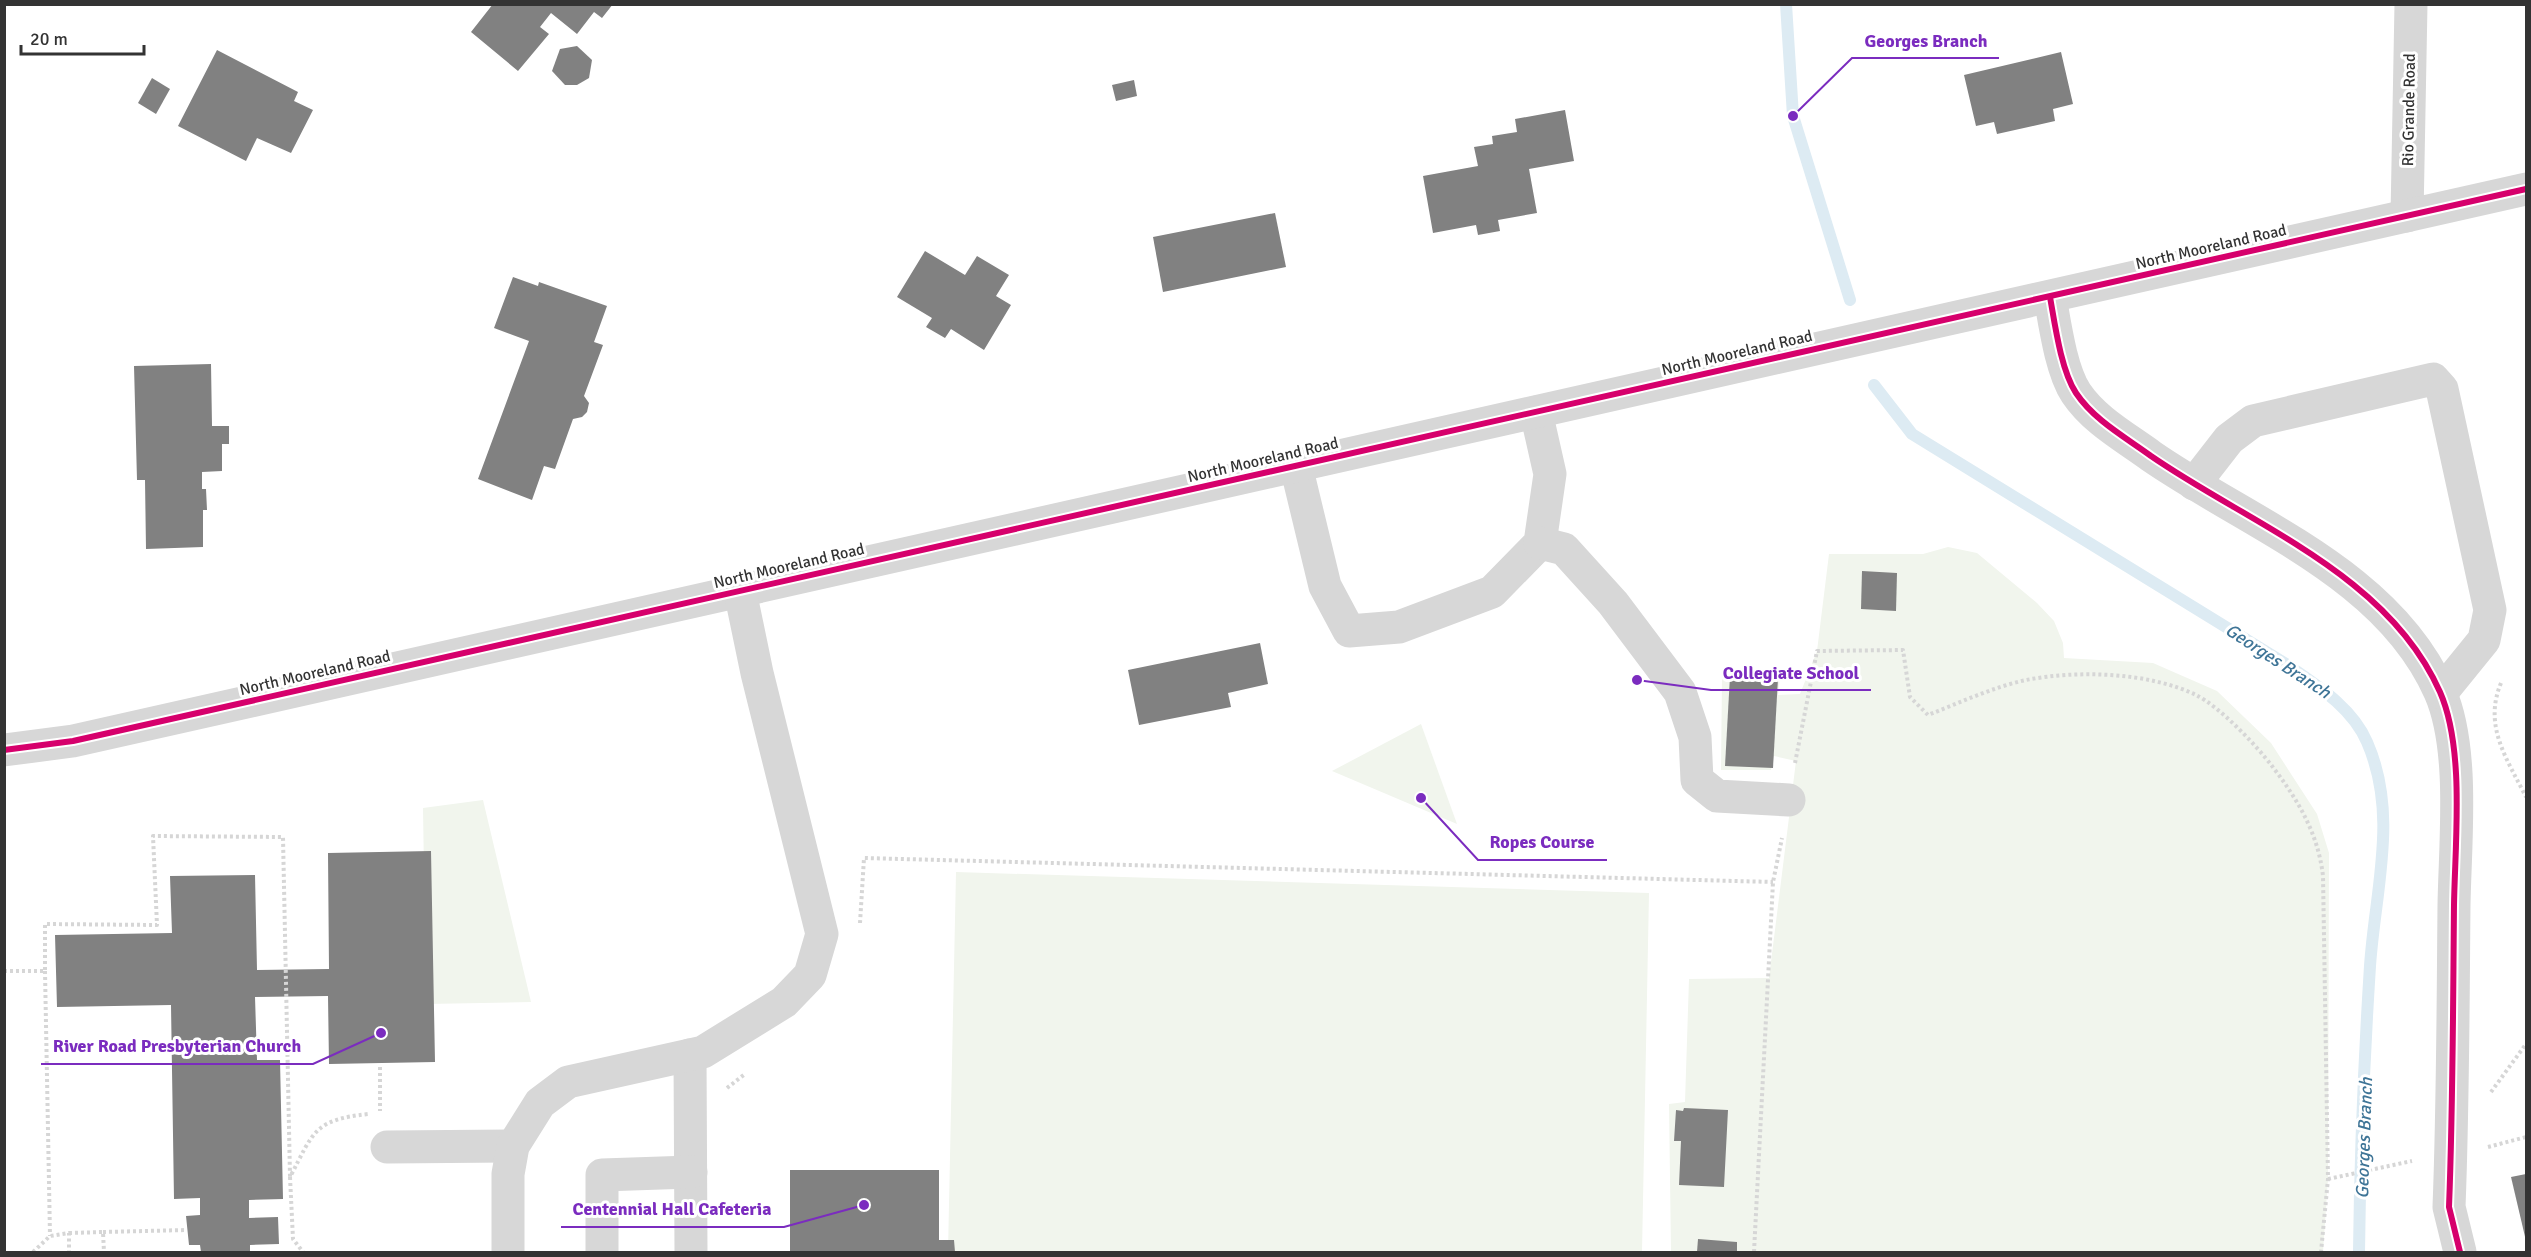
<svg xmlns="http://www.w3.org/2000/svg" width="2531" height="1257" font-family="Signika,sans-serif">
	<style>
		.green { fill: #f1f5ed }
		.lines { fill: none; stroke-linecap: round; stroke-linejoin: round }
		.stream { stroke: #ddebf3; stroke-width: 12 }
		.building { fill: #818181 }
		.path { stroke: #d6d6d6; stroke-width: 4; stroke-dasharray: 3 3; stroke-linecap: butt }
		.minor { stroke: #d7d7d7; stroke-width: 33 }
		.cycleway-casing { stroke: #fff; stroke-width: 10 }
		.cycleway { stroke: #d6006c; stroke-width: 6 }
		.labels { text-anchor: middle; dominant-baseline: central; stroke-width: 6; stroke-linejoin: round; paint-order: stroke }
		.street-label { font-size: 16px; fill: #333; stroke: #fff }
		.water-label { font-size: 18px; font-style: italic; fill: #3f7597; stroke: #fff }
		.leader { fill: none; stroke: #7b2cbf; stroke-width: 2 }
		.callout-dot { fill: #7b2cbf; stroke: #fff; stroke-width: 2 }
		.callout-label { font-size: 18px; text-anchor: middle; font-weight: bold; fill: #7b2cbf; stroke: #fff; stroke-width: 6; stroke-linejoin: round; paint-order: stroke }
	</style>
	<rect width="100%" height="100%" fill="#fff"/>
	<!-- green -->
	<g class="green">
		<polygon points="1948,547 1977,553 2037,603 2054,621 2063,643 2064,658 2153,663 2217,691 2271,743 2317,814 2329,853 2328,1179 2323,1252 1671,1252 1669,1104 1685,1102 1689,979 1769,978 1796,761 1774,756 1771,770 1721,770 1722,674 1780,676 1778,695 1800,694 1817,651 1829,554 1923,554"/>
		<polygon points="1421,724 1457,824 1332,771"/>
		<polygon points="483,800 531,1002 426,1004 423,808"/>
		<polygon points="956,872 1649,893 1642,1252 948,1252"/>
	</g>
	<g class="lines">
		<!-- stream -->
		<g class="stream">
			<polyline points="1786,4 1793,116 1850,300"/>
			<path d="M1874 385 1912 434 2286 664C2316 685 2352 707 2367 742 2399 815 2375 890 2370 966 2364 1061 2360 1157 2359 1252"/>
		</g>
	</g>
	<!-- building -->
	<g class="building">
		<polygon points="493,4 613,4 602,18 594,12 577,34 551,13 540,27 549,34 518,71 471,32"/>
		<polygon points="577,46 592,60 589,78 577,85 565,85 552,71 560,49"/>
		<polygon points="217,50 298,92 294,101 313,110 291,153 257,138 246,161 178,126"/>
		<polygon points="2061,52 2073,104 2053,109 2055,121 1997,134 1994,122 1976,126 1964,75"/>
		<polygon points="152,78 170,89 156,114 138,103"/>
		<polygon points="1134,80 1137,96 1116,101 1112,85"/>
		<polygon points="1565,110 1574,161 1529,169 1537,213 1498,220 1500,231 1478,235 1476,225 1433,233 1423,176 1478,166 1474,147 1493,144 1492,136 1517,132 1515,119"/>
		<polygon points="1275,213 1286,267 1163,292 1153,237"/>
		<polygon points="925,251 965,275 977,256 1009,275 996,296 1011,305 984,350 951,329 945,338 926,327 932,318 897,297"/>
		<polygon points="513,277 538,286 539,282 607,306 594,342 603,345 584,396 589,403 587,412 582,417 573,419 555,469 544,466 532,500 478,479 529,341 494,328"/>
		<polygon points="211,364 212,426 229,426 229,444 222,444 222,471 202,472 202,489 206,489 207,510 203,510 203,547 146,549 145,480 137,480 134,366"/>
		<polygon points="1862,571 1897,573 1896,611 1861,609"/>
		<polygon points="1260,643 1268,684 1228,693 1231,707 1139,725 1128,670"/>
		<polygon points="1730,676 1778,678 1773,768 1725,766"/>
		<polygon points="431,851 435,1062 329,1064 328,996 255,997 257,1060 280,1060 283,1199 249,1200 249,1218 278,1217 279,1244 250,1245 250,1252 201,1252 200,1245 189,1245 186,1216 200,1215 200,1198 174,1199 171,1005 57,1007 55,935 172,933 170,876 255,875 257,970 329,969 328,853"/>
		<polygon points="1684,1108 1728,1110 1724,1187 1679,1185 1681,1141 1674,1141 1676,1110 1683,1111"/>
		<polygon points="790,1170 939,1170 939,1240 954,1240 955,1252 790,1252"/>
		<polygon points="2526,1174 2526,1241 2511,1177"/>
		<polygon points="1698,1239 1737,1242 1737,1252 1697,1252"/>
	</g>
	<g class="lines">
		<!-- path -->
		<g class="path">
			<path d="M2501 683C2483 726 2507 759 2526 797"/>
			<path d="M1795 763 1817 651 1903 650 1910 697 1928 715C1959 703 1993 687 2026 680 2078 670 2148 672 2196 695 2220 707 2256 745 2272 766 2298 800 2318 833 2323 876L2328 1179 2321 1252"/>
			<polyline points="860,923 864,858 1773,882"/>
			<path d="M4 971H45V924L157 925 153 836 283 837 290 1177C314 1132 313 1120 368 1114"/>
			<polyline points="45,971 50,1236"/>
			<polyline points="380,1067 380,1111"/>
			<polyline points="727,1088 745,1074"/>
			<polyline points="2491,1092 2526,1044"/>
			<polyline points="2488,1147 2526,1137"/>
			<polyline points="290,1177 293,1239 303,1252"/>
			<polyline points="2328,1179 2412,1161"/>
			<polyline points="103,1232 187,1230"/>
			<polyline points="69,1233 103,1232 104,1252"/>
			<polyline points="33,1252 50,1236 69,1233 69,1252"/>
			<polyline points="1754,1252 1773,882 1782,838"/>
		</g>
		<!-- minor -->
		<g class="minor">
			<polyline points="2407,216 2411,4"/>
			<path d="M2050 297C2055 325 2061 370 2076 393 2094 420 2125 437 2151 456 2251 525 2388 574 2440 692 2465 749 2455 842 2454 905 2453 1006 2453 1107 2449 1207L2460 1252"/>
			<polyline points="1296,466 1325,586 1349,631 1399,627 1492,592 1540,543 1550,474 1536,412"/>
			<polyline points="2194,484 2229,439 2253,421 2433,379 2442,389 2490,610 2484,640 2441,693"/>
			<polyline points="1540,543 1564,549 1613,603 1680,692 1695,737 1697,780 1717,796 1789,800"/>
			<polyline points="4,750 73,741 2526,189"/>
			<polyline points="690,1055 691,1252"/>
			<polyline points="387,1147 513,1146"/>
			<polyline points="508,1252 508,1174 513,1146 540,1103 568,1082 703,1052 784,1002 810,975 822,934 757,673 740,591"/>
			<polyline points="602,1252 602,1175 691,1172"/>
		</g>
		<defs>
			<g id="cycleway">
				<path d="M2050 297C2055 325 2061 370 2076 393 2094 420 2125 437 2151 456 2251 525 2388 574 2440 692 2465 749 2455 842 2454 905 2453 1006 2453 1107 2449 1207L2460 1252"/>
				<polyline points="4,750 73,741 2526,189"/>
			</g>
		</defs>
		<!-- cycleway casing -->
		<use href="#cycleway" class="cycleway-casing"/>
		<!-- cycleway -->
		<use href="#cycleway" class="cycleway"/>
	</g>
	<g class="labels">
		<!-- street labels -->
		<g class="street-label">
			<text transform="translate(2409 110) rotate(-89)">Rio Grande Road</text>
			<text transform="translate(2211 247) rotate(-13)">North Mooreland Road</text>
			<text transform="translate(1737 353) rotate(-13)">North Mooreland Road</text>
			<text transform="translate(1263 460) rotate(-13)">North Mooreland Road</text>
			<text transform="translate(789 566) rotate(-13)">North Mooreland Road</text>
			<text transform="translate(315 673) rotate(-13)">North Mooreland Road</text>
		</g>
		<!-- water labels -->
		<g class="water-label">
			<text transform="translate(2278 661) rotate(33)">Georges Branch</text>
			<text transform="translate(2364 1138) rotate(-88)">Georges Branch</text>
		</g>
	</g>
	<!-- callouts -->
	<path class="leader" d="M1793 116L1852 58H1999M1637 680L1711 690H1871M1421 798L1478 860H1607M381 1033L313 1064H41M864 1205L784 1227H561"/>
	<g class="callout-dot">
		<circle cx="1793" cy="116" r="6"/>
		<circle cx="1637" cy="680" r="6"/>
		<circle cx="1421" cy="798" r="6"/>
		<circle cx="381" cy="1033" r="6"/>
		<circle cx="864" cy="1205" r="6"/>
	</g>
	<g class="callout-label">
		<text x="1926" y="47">Georges Branch</text>
		<text x="1791" y="679">Collegiate School</text>
		<text x="1542" y="848">Ropes Course</text>
		<text x="177" y="1052">River Road Presbyterian Church</text>
		<text x="672" y="1215">Centennial Hall Cafeteria</text>
	</g>
	<!-- border -->
	<rect width="2531" height="1257" fill="none" stroke="#333333" stroke-width="12"/>
	<!-- scale -->
	<path d="M21 45v9h123v-9" fill="none" stroke="#333333" stroke-width="3"/>
	<text x="30" y="45" font-size="18" fill="#333333" stroke="#ffffff" stroke-width="4.5" paint-order="stroke">20 m</text>
</svg>
